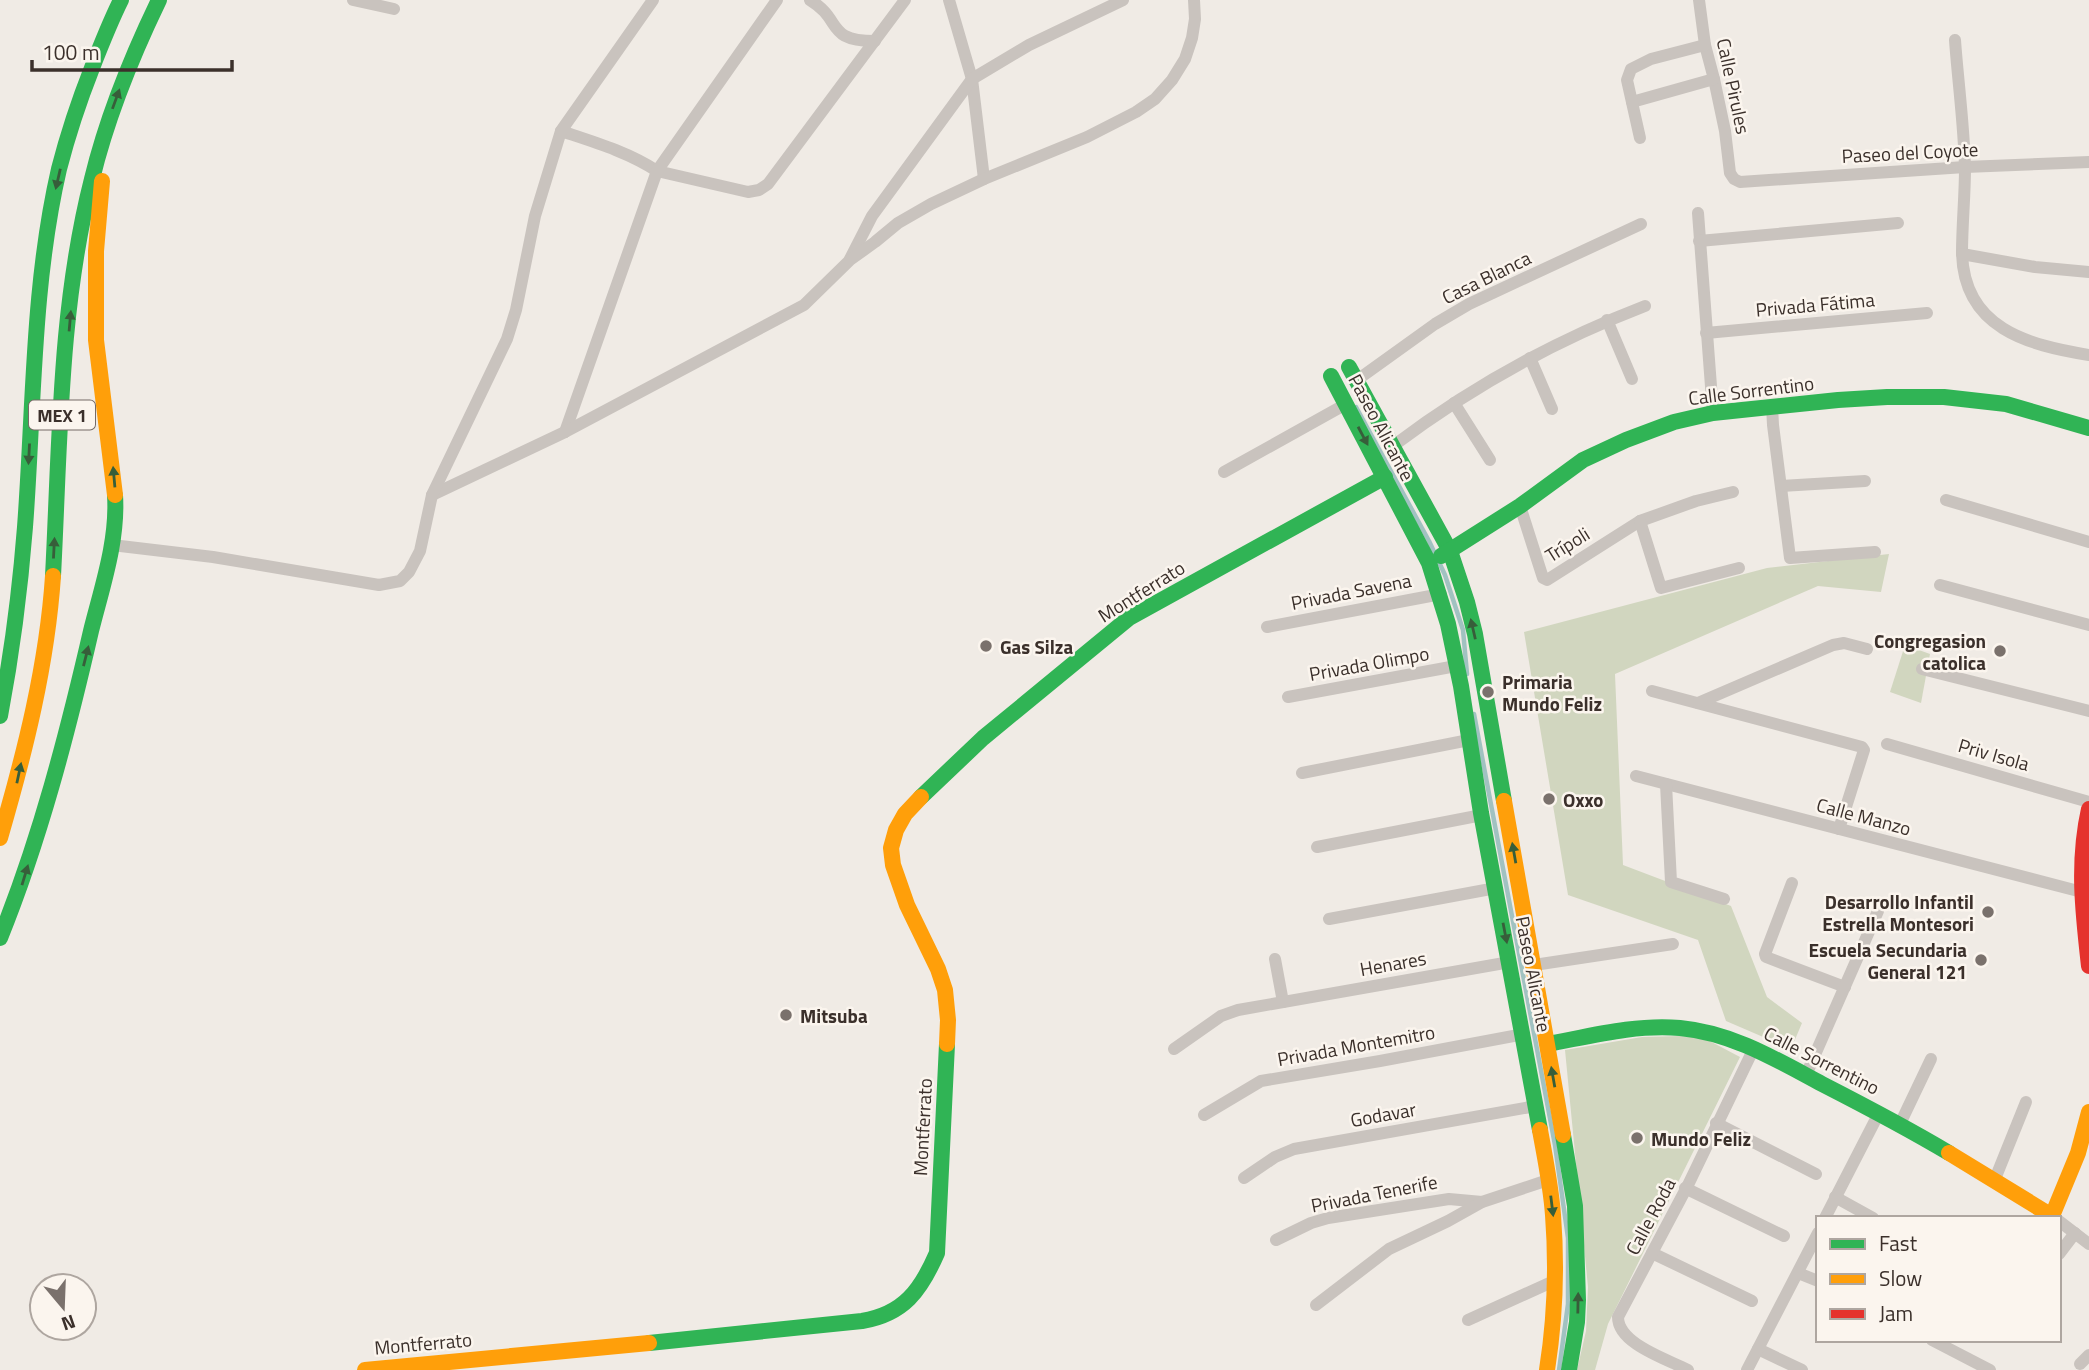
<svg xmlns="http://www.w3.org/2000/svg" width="2089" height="1370" font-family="'Titillium Web',sans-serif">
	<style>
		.green { fill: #d1d6bf }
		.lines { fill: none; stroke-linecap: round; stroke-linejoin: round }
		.stream { stroke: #a1c2c1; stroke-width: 4.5 }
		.street { stroke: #c9c3be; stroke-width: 12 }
		.fast { stroke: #30b455; stroke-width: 16 }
		.slow { stroke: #ff9f0a; stroke-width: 16 }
		.jam { stroke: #e5322d; stroke-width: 16 }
		.oneway { fill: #375e3a }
		.poi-dot { fill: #7a716c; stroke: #fbf5ee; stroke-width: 2.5 }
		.labels { text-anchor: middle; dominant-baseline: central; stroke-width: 5; stroke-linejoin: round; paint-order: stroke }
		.shield { fill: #fbf5ee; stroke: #756b66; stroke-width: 2 }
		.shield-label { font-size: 18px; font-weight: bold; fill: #3b302b }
		.street-label { font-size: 19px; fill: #3b302b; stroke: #fbf5ee }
		.poi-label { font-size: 19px; font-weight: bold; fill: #3b302b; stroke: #fbf5ee; text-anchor: start }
	</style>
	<rect width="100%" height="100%" fill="#f0ebe5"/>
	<!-- green -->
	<g class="green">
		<polygon points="1889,554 1881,592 1818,586 1615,674 1623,865 1731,906 1767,997 1802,1023 1791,1049 1726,1021 1698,940 1568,895 1524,632 1767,568"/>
		<polygon points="1905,645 1930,654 1921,703 1890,692"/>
		<polygon points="1680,1036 1704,1038 1740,1057 1608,1324 1595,1370 1577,1370 1586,1331 1588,1287 1565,1050 1642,1037"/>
	</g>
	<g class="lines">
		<!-- stream -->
		<g class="stream">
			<polyline points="1356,407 1429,541 1445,575 1463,630 1467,674"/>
			<polyline points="1474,714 1555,1145 1568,1238 1568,1304 1559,1370"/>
		</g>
		<!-- street -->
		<g class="street">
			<polyline points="353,0 394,9"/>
			<path d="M810 0C843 20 825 41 875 41"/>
			<polyline points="949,0 972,79 984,179"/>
			<polyline points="1699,0 1705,45 1714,79 1725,131 1730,173 1734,179 1740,182 1965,167 2089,162"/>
			<path d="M1955 40C1958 82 1964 125 1965 168 1965 196 1962 225 1962 253 1964 328 2027 345 2089 355"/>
			<polyline points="1632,102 1714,79"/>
			<path d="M561 131C594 142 628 152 657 171L748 192 759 190 768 184 905 0"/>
			<polyline points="1640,138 1627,80 1631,69 1651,59 1705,45"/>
			<polyline points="1698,213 1713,413"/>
			<polyline points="1699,241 1898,223"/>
			<polyline points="1962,254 2035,267 2089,272"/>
			<polyline points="850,259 872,216 972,79 1029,45 1123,0"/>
			<polyline points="1607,320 1632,379"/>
			<polyline points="1706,333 1927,313"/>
			<polyline points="1530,358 1552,409"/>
			<polyline points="1357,380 1435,324 1469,304 1641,224"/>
			<polyline points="1454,403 1490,460"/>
			<polyline points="1772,406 1773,425 1790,558 1875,552"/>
			<polyline points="565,432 657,171 777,0"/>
			<path d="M1393 446C1471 387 1554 341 1645 306"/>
			<polyline points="1224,472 1346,404"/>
			<polyline points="1781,486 1865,481"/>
			<polyline points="432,495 565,432 804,305 850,260 875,242 898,223 931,204 984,179 1087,137 1136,112 1155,99 1172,80 1185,59 1192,38 1195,19 1194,0"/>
			<polyline points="1946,500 2089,542"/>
			<polyline points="1520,506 1543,578 1547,580 1640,521 1696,501 1733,492"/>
			<polyline points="1640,521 1661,588 1739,568"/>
			<polyline points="112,545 213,557 379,585 400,581 409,572 420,551 432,495 507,339 516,310 535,216 561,131 653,0"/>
			<polyline points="1940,585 2089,625"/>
			<polyline points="1267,627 1441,594"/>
			<polyline points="1922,669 2089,711"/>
			<polyline points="1652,691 1862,747 1864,750 1839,829"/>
			<polyline points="1288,697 1456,666"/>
			<polyline points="1698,703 1833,645 1844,643 1867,649"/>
			<polyline points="1887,744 2089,802"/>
			<polyline points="1302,773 1469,740"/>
			<polyline points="1636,776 2082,892"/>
			<polyline points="1666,784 1671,882 1724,899"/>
			<polyline points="1317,847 1482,815"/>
			<polyline points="1792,883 1765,954 1766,957 1845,987"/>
			<polyline points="1329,919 1496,888"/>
			<polyline points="1275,959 1283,1002"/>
			<polyline points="1534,965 1673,944"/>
			<polyline points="1174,1049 1221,1016 1238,1010 1510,962"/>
			<polyline points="1806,1075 1878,911"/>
			<polyline points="1204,1115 1261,1081 1380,1061 1524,1034"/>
			<polyline points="1716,1123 1816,1174"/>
			<polyline points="1900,1124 1931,1059"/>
			<polyline points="1244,1178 1275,1157 1294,1149 1536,1106"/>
			<polyline points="1995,1179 2026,1102"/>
			<polyline points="1685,1188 1784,1236"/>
			<polyline points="1835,1197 1873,1218"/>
			<polyline points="1825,1218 1879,1113"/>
			<polyline points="2059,1221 2089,1244"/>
			<polyline points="1276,1240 1311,1223 1328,1218 1449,1199 1482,1202"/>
			<polyline points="1652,1253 1752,1301"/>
			<polyline points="2059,1254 2075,1233"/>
			<polyline points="1798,1273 1818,1281"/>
			<polyline points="1316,1305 1389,1249 1448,1221 1482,1202 1548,1180"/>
			<polyline points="1468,1320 1554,1281"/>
			<polyline points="1932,1340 1990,1370"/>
			<polyline points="1758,1349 1802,1370"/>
			<polyline points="2080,1364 2089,1355"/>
			<path d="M1688 1370C1667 1359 1618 1344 1618 1317L1688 1185 1754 1048"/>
			<polyline points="1747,1370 1818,1233"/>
		</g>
		<!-- fast -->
		<g class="fast">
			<polyline points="1349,367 1450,551 1467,602 1475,634 1504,801"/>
			<polyline points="1331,376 1429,563 1448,624 1461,686 1481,813 1540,1130"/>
			<polyline points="1441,556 1520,506 1583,460 1626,440 1674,422 1713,413 1838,400 1887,397 1944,397 2006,404 2089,428"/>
			<path d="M53 576C60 444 59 308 92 179 107 117 131 58 159 0"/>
			<path d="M0 716C12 653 20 591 25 527 34 408 32 286 59 169 68 134 79 101 92 68 101 45 110 22 121 0"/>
			<polyline points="921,797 983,738 1129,618 1385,477"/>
			<path d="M0 938C40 839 67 735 91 631 102 587 118 541 115 495"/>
			<path d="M1548 1044C1591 1036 1636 1024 1680 1028 1733 1033 1777 1060 1822 1084 1865 1106 1907 1128 1949 1153"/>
			<polyline points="1563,1135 1575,1206 1578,1300 1577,1322 1569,1370"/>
			<path d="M649 1343 862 1321C904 1314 921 1290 937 1253L947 1044"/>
		</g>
		<!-- slow -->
		<g class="slow">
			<polyline points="102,181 96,251 96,340 115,495"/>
			<polyline points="921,797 905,814 896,830 891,848 893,865 907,905 938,969 945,990 948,1020 947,1044"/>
			<polyline points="1504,801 1563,1135"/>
			<path d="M0 838C25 752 47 665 53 576"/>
			<path d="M1540 1130C1545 1158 1551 1186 1553 1215 1557 1267 1555 1319 1547 1370"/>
			<polyline points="1949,1153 2052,1216 2078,1153 2089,1112"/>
			<polyline points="365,1370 649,1343"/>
		</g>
		<!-- jam -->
		<path class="jam" d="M2089 809C2077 862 2083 913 2089 966"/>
	</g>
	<!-- one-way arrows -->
	<defs><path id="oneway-solid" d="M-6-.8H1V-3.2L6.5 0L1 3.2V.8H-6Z" transform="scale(1.75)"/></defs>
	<g class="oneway">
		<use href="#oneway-solid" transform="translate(116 99) rotate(-70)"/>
		<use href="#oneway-solid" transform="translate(58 179) rotate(103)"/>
		<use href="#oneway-solid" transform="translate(70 321) rotate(-85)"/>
		<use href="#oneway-solid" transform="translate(1363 436) rotate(62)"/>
		<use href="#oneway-solid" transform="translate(29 454) rotate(93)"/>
		<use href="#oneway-solid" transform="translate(114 477) rotate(-95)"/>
		<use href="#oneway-solid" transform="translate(54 548) rotate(-87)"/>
		<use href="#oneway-solid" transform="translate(1473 629) rotate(-103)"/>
		<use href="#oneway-solid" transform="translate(86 656) rotate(-76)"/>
		<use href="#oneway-solid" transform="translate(19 773) rotate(-78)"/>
		<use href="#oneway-solid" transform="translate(1514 853) rotate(-100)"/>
		<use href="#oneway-solid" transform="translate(25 875) rotate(-73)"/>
		<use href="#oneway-solid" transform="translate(1505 933) rotate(79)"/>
		<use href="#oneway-solid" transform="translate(1553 1077) rotate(-100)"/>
		<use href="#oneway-solid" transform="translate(1552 1206) rotate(83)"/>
		<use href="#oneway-solid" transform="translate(1578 1303) rotate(-89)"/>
	</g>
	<!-- markers -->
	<g class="poi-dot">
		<circle cx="986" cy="646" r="7"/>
		<circle cx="2000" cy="651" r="7"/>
		<circle cx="1488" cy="692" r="7"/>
		<circle cx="1549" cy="799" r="7"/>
		<circle cx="1988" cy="912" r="7"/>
		<circle cx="1981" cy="960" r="7"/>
		<circle cx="786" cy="1015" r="7"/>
		<circle cx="1637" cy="1138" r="7"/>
	</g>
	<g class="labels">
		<!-- shield labels -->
		<rect class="shield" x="29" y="400.5" width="66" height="29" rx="5"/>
		<g class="shield-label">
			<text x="62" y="415">MEX 1</text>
		</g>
		<!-- street labels -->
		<g class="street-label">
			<text transform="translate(1734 86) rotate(78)">Calle Pirules</text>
			<text transform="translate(1910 152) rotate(-3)">Paseo del Coyote</text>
			<text transform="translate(1486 277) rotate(-26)">Casa Blanca</text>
			<text transform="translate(1815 304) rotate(-5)">Privada Fátima</text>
			<text transform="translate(1751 390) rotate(-7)">Calle Sorrentino</text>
			<text transform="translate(1382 427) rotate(62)">Paseo Alicante</text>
			<text transform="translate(1567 544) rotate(-32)">Trípoli</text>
			<text transform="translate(1141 591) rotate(-32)">Montferrato</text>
			<text transform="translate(1351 591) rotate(-11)">Privada Savena</text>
			<text transform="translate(1369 663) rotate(-10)">Privada Olimpo</text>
			<text transform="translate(1994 754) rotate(16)">Priv Isola</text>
			<text transform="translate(1864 816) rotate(15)">Calle Manzo</text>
			<text transform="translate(1393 963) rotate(-10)">Henares</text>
			<text transform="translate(1534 974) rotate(79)">Paseo Alicante</text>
			<text transform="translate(1356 1045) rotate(-10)">Privada Montemitro</text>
			<text transform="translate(1822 1060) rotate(27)">Calle Sorrentino</text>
			<text transform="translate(1383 1114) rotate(-10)">Godavar</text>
			<text transform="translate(922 1127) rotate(-87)">Montferrato</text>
			<text transform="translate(1374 1193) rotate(-11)">Privada Tenerife</text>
			<text transform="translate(1650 1216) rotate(-62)">Calle Roda</text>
			<text transform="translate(423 1343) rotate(-5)">Montferrato</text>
		</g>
		<!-- poi labels -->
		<g class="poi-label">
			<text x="1986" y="640" text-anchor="end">Congregasion<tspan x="1986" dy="22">catolica</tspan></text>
			<text x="1000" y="646">Gas Silza</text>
			<text x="1502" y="681">Primaria<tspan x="1502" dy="22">Mundo Feliz</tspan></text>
			<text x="1563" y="799">Oxxo</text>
			<text x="1974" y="901" text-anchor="end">Desarrollo Infantil<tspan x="1974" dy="22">Estrella Montesori</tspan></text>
			<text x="1967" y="949" text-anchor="end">Escuela Secundaria<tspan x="1967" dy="22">General 121</tspan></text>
			<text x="800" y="1015">Mitsuba</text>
			<text x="1651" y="1138">Mundo Feliz</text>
		</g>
	</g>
	<!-- legend -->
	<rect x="1816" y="1216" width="245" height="126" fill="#fbf5ee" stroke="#aea6a0" stroke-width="2"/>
	<rect x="1830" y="1239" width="35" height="10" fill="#30b455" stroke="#aea6a0" stroke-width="2"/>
	<text x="1879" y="1251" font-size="21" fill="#3b302b">Fast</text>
	<rect x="1830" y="1274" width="35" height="10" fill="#ff9f0a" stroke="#aea6a0" stroke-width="2"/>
	<text x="1879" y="1286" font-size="21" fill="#3b302b">Slow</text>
	<rect x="1830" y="1309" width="35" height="10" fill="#e5322d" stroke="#aea6a0" stroke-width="2"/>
	<text x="1879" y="1321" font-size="21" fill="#3b302b">Jam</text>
	<!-- north arrow -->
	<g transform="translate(63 1307) rotate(161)"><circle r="33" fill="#fbf5ee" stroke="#aea6a0" stroke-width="2"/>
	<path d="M0-5L12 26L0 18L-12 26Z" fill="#7a716c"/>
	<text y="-10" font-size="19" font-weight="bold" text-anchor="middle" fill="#3b302b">N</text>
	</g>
	<!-- scale -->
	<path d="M32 60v10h200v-10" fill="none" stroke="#3b302b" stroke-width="3.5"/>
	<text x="42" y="60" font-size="21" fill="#3b302b" stroke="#fbf5ee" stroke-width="5" paint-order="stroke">100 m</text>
</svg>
